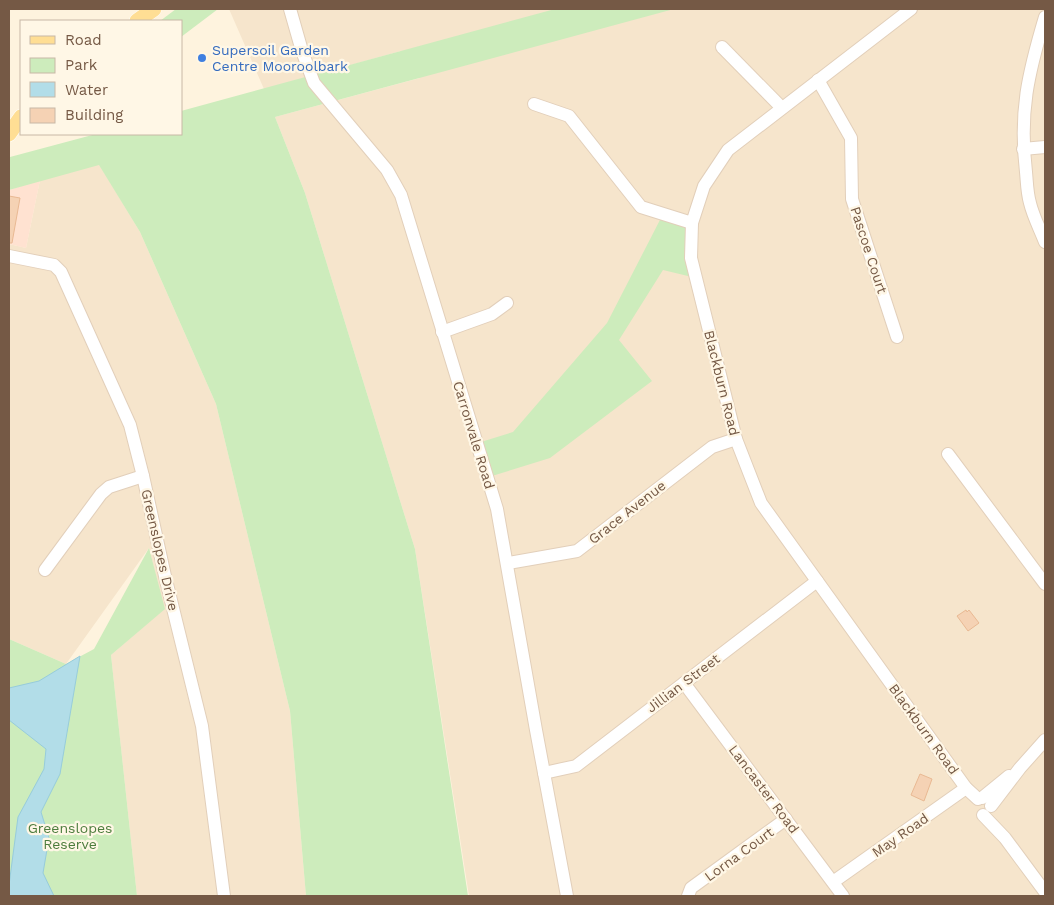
<svg xmlns="http://www.w3.org/2000/svg" width="1054" height="905" font-family="'Work Sans',sans-serif">
	<style>
		.residential { fill: #f6e5cc }
		.commercial { fill: #ffe2d1 }
		.green { fill: #cdecbc }
		.water { fill: #b2dde8; stroke: #97ccdb }
		.building { fill: #f5d2b4; stroke: #e9b993 }
		.lines { fill: none; stroke-linecap: round; stroke-linejoin: round }
		.minor-casing { stroke: #e2cfba; stroke-width: 14 }
		.major-casing { stroke: #fff; stroke-width: 16 }
		.minor { stroke: #fff; stroke-width: 12 }
		.major { stroke: #ffde94; stroke-width: 15 }
		.shop-dot { fill: #3f7fe0; stroke: #fff7e6; stroke-width: 2 }
		.labels { text-anchor: middle; dominant-baseline: central; stroke-width: 4.5; stroke-linejoin: round; paint-order: stroke }
		.shop-label { font-size: 14px; fill: #366cbe; stroke: #fff7e6; text-anchor: start }
		.street-label { font-size: 14px; fill: #755945; stroke: #fff7e6 }
		.park-label { font-size: 14px; fill: #4c7c3c; stroke: #fff7e6 }
	</style>
	<rect width="100%" height="100%" fill="#fef3de"/>
	<!-- residential -->
	<g class="residential">
		<polygon points="229,9 1045,9 1045,896 469,896 415,549 305,193 275,117 420,78 401,51 264,89"/>
		<polygon points="99,164 140,232 216,404 290,711 306,896 137,896 111,655 164,609 149,548 66,664 9,639 9,244 26,248 40,180"/>
	</g>
	<!-- commercial -->
	<polygon class="commercial" points="40,180 26,248 9,244 9,190"/>
	<!-- green -->
	<g class="green">
		<polygon points="176,9 218,9 181,37 181,21 160,21"/>
		<polygon points="555,9 674,9 275,117 305,193 415,549 468,896 306,896 290,711 216,404 140,232 99,165 9,190 9,161 10,157 96,134 181,134 181,111"/>
		<polygon points="662,216 690,224 692,277 663,270 619,340 652,381 550,458 492,476 481,442 513,432 607,323"/>
		<polygon points="149,548 165,609 111,655 137,896 9,896 9,639 66,664 94,649"/>
	</g>
	<!-- water -->
	<polygon class="water" points="80,656 60,774 41,812 49,838 43,873 54,896 9,896 9,885 18,817 44,769 46,749 9,720 9,688 39,681"/>
	<!-- building -->
	<g class="building">
		<polygon points="9,196 20,198 12,243 9,243"/>
		<polygon points="966,610 967,612 969,610 979,623 968,631 957,616"/>
		<polygon points="920,774 932,779 924,801 911,795"/>
	</g>
	<g class="lines">
		<defs>
			<g id="minor">
				<polyline points="290,9 302,51 314,83 387,170 401,195 497,509 536,730 567,896"/>
				<polyline points="911,9 728,150 704,186 692,223 691,258 736,439 761,503 966,788 978,799"/>
				<path d="M1045 17C1028 74 1019 112 1026 172 1027 182 1027 193 1030 203 1033 216 1040 229 1045 242"/>
				<polyline points="722,47 782,108"/>
				<polyline points="818,80 851,138 852,199 897,337"/>
				<polyline points="534,104 569,116 641,207 692,223"/>
				<polyline points="1023,149 1045,147"/>
				<polyline points="9,256 54,265 61,272 130,425 143,476 165,576 202,726 224,896"/>
				<polyline points="442,332 492,314 507,303"/>
				<polyline points="948,454 1045,584"/>
				<polyline points="508,563 577,551 712,447 736,439"/>
				<polyline points="45,570 101,494 109,487 143,476"/>
				<polyline points="684,683 843,896"/>
				<polyline points="544,773 576,766 817,581"/>
				<polyline points="982,798 1009,776"/>
				<polyline points="991,806 1020,768 1045,740"/>
				<polyline points="983,815 1005,838 1045,892"/>
				<polyline points="833,882 966,788"/>
				<polyline points="688,896 691,888 786,819"/>
			</g>
			<g id="major">
				<polyline points="137,21 154,9"/>
				<polyline points="9,134 21,117"/>
			</g>
		</defs>
		<!-- minor casing -->
		<use href="#minor" class="minor-casing"/>
		<!-- major casing -->
		<use href="#major" class="major-casing"/>
		<!-- minor -->
		<use href="#minor" class="minor"/>
		<!-- major -->
		<use href="#major" class="major"/>
	</g>
	<!-- markers -->
	<circle class="shop-dot" cx="202" cy="58" r="5"/>
	<g class="labels">
		<!-- shop labels -->
		<g class="shop-label">
			<text x="212" y="50">Supersoil Garden<tspan x="212" dy="16">Centre Mooroolbark</tspan></text>
		</g>
		<!-- street labels -->
		<g class="street-label">
			<text transform="translate(869 250) rotate(72)">Pascoe Court</text>
			<text transform="translate(722 383) rotate(76)">Blackburn Road</text>
			<text transform="translate(474 435) rotate(73)">Carronvale Road</text>
			<text transform="translate(627 512) rotate(-38)">Grace Avenue</text>
			<text transform="translate(160 550) rotate(77)">Greenslopes Drive</text>
			<text transform="translate(683 683) rotate(-37)">Jillian Street</text>
			<text transform="translate(924 729) rotate(54)">Blackburn Road</text>
			<text transform="translate(764 789) rotate(53)">Lancaster Road</text>
			<text transform="translate(900 835) rotate(-35)">May Road</text>
			<text transform="translate(739 854) rotate(-36)">Lorna Court</text>
		</g>
		<!-- park labels -->
		<g class="park-label">
			<text x="70" y="828">Greenslopes<tspan x="70" dy="16">Reserve</tspan></text>
		</g>
	</g>
	<!-- border -->
	<rect width="1054" height="905" fill="none" stroke="#755945" stroke-width="20"/>
	<!-- legend -->
	<rect x="20" y="20" width="162" height="115" fill="#fff7e6" stroke="#c8b8a6"/>
	<rect x="30" y="36" width="25" height="8" fill="#ffde94" stroke="#c8b8a6"/>
	<text x="65" y="45" font-size="15" fill="#755945">Road</text>
	<rect x="30" y="58" width="25" height="15" fill="#cdecbc" stroke="#c8b8a6"/>
	<text x="65" y="70" font-size="15" fill="#755945">Park</text>
	<rect x="30" y="82" width="25" height="15" fill="#b2dde8" stroke="#c8b8a6"/>
	<text x="65" y="95" font-size="15" fill="#755945">Water</text>
	<rect x="30" y="108" width="25" height="15" fill="#f5d2b4" stroke="#c8b8a6"/>
	<text x="65" y="120" font-size="15" fill="#755945">Building</text>
</svg>
